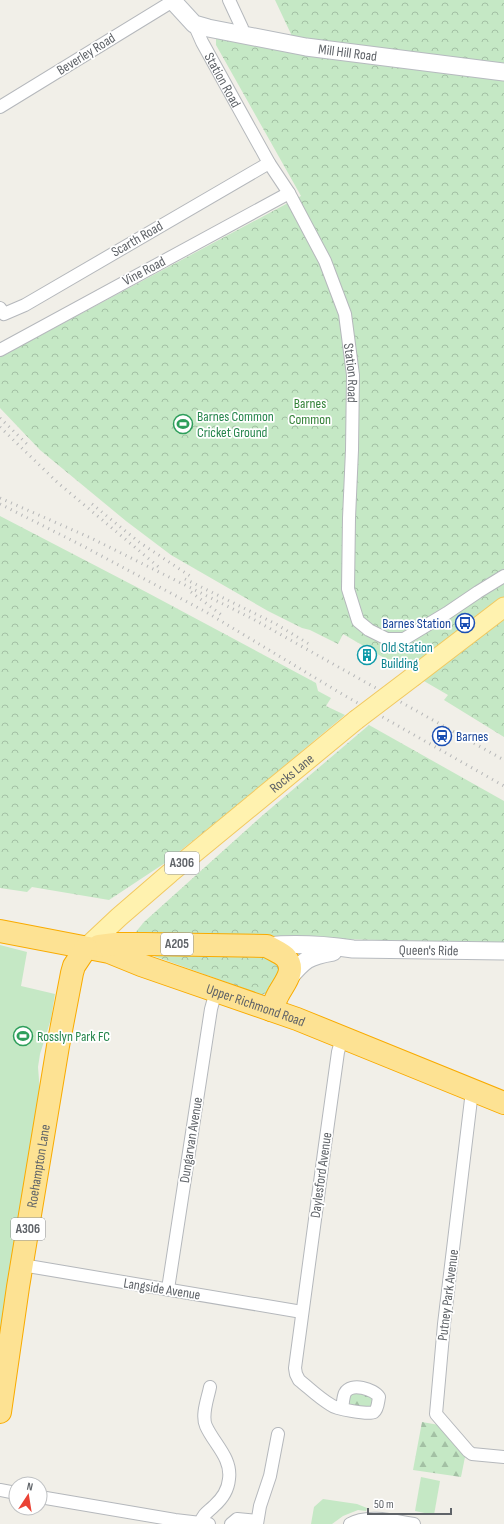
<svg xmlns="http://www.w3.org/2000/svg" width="504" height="1524" font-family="'Sofia Sans Condensed',sans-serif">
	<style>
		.green { fill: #c5e8c5 }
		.forest { fill: url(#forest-firs) }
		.park { fill: url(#park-crowns) }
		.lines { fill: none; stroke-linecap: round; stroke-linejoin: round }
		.street-casing { stroke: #b5b8bc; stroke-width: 14 }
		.secondary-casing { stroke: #b6babf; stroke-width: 19 }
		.primary-casing { stroke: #f2c960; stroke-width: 21 }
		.highway-casing { stroke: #f9ab00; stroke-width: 24 }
		.street { stroke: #fff; stroke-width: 12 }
		.secondary { stroke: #fff; stroke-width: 17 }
		.primary { stroke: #fff2af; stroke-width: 19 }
		.highway { stroke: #fde293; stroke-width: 22 }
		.rail { stroke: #b6b7b8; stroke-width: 3; stroke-dasharray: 1 5; stroke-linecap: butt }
		.primary-bridge-casing { stroke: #f2c960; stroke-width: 21; stroke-linecap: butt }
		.primary-bridge { stroke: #fff2af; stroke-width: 19 }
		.labels { text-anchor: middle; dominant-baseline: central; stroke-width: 3.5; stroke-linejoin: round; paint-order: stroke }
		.shield { fill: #fff; stroke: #8f9295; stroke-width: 1 }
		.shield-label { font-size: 13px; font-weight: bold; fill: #5f6368 }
		.street-label { font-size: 14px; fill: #5f6368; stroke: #fff }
		.park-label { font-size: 14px; fill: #348238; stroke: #fff }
		.leisure-label { font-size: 14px; fill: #27864d; stroke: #fff; text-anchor: start }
		.transit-label { font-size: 14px; fill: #164399; stroke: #fff; text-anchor: end }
		.culture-label { font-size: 14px; fill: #0d838f; stroke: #fff; text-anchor: start }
	</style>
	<defs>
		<pattern id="forest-firs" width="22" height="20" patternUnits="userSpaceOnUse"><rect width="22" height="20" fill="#c5e8c5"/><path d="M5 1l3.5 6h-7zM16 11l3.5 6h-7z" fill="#a3c0a4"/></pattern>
		<pattern id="park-crowns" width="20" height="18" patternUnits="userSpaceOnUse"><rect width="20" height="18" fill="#c5e8c5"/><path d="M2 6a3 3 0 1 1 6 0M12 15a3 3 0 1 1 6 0" fill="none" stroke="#a3c0a4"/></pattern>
	</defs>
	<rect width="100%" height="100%" fill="#f1efe8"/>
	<!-- green -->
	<g class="green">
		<polygon points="0,945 27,952 21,986 55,994 51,1019 40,1054 38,1067 40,1093 0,1337"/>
		<polygon points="421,1477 440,1481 434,1515 415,1511"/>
		<polygon points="323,1499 357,1504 367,1508 366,1511 358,1510 343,1516 332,1524 311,1524 314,1507"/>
	</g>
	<!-- forest -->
	<g class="forest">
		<path d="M356 1391 368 1393 374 1399 372 1407C364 1410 354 1408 347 1402L348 1394Z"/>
		<polygon points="422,1422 439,1425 465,1457 461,1477 413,1470"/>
	</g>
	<!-- park -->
	<g class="park">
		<polygon points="275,0 504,0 504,737 444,700 448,695 343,634 338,644 310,630 302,628 268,611 171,555 126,521 40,450 0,408 0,357 301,196 216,45 216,38 222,36 290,50 291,34"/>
		<polygon points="0,516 148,593 316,683 318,691 331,698 326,706 345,715 230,811 165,863 109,900 32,887 27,892 0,888"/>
		<polygon points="369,725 504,801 504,943 165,935 135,933 144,922 263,815"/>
		<polygon points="148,954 273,954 282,970 270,994 266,993 262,995"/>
	</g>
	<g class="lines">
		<defs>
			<g id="street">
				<polyline points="229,0 242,28 243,35"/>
				<path id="s1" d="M194 24 202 42 269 163 289 193 325 261 345 314 353 375 352 450 349 518 348 589 358 621 369 630 387 639H404L447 613 478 592 504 576"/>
				<polyline points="0,107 173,1"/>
				<polyline points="0,308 4,314 25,305 269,163"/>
				<polyline points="0,350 289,193"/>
				<path d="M342 1038 338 1052 325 1145 295 1368 296 1374 299 1380C309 1388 319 1398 331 1405 336 1409 369 1415 374 1412 378 1409 378 1402 379 1397 374 1389 351 1382 345 1393 343 1397 343 1404 342 1408"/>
				<polyline points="472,1091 444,1324 436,1414 468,1451 472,1454 504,1457"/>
				<polyline points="22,1265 302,1312"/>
				<polyline points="168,1289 211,1009 216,991"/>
				<polyline points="0,1490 16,1493"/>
				<polyline points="40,1497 175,1520 209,1524"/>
				<path d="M201 1522C202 1515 209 1511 214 1506 222 1499 228 1490 229 1479 232 1458 214 1444 206 1426 201 1415 208 1398 210 1387"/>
				<polyline points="231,1524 237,1519 257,1521"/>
				<polyline points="257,1524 260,1506 270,1476 278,1434"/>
				<path d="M350 1524C367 1514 395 1521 414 1524"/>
			</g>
			<g id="secondary">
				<path id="s2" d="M172 0 194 24 208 28 306 47 504 72"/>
				<path id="s3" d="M267 946C296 943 325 945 353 949L504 951"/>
				<path d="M288 979C304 960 308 956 333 952"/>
			</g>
			<g id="primary">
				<polyline points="414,676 504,607"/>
				<path id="s4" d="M86 948 119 917 170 873 356 720"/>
			</g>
			<g id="highway">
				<path id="s5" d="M0 931 109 952 141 965 297 1019 504 1103"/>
				<path d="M99 946 115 944H145L267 946C273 950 282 953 286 958 296 970 285 982 279 993 276 998 274 1004 271 1010"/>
				<path id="s6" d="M0 1412 18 1287 58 1046 72 973 74 966 86 948"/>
			</g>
		</defs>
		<!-- street casing -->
		<use href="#street" class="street-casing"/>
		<!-- secondary casing -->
		<use href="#secondary" class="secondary-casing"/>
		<!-- primary casing -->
		<use href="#primary" class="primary-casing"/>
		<!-- highway casing -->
		<use href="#highway" class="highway-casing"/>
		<!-- street -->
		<use href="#street" class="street"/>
		<!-- secondary -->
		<use href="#secondary" class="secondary"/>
		<!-- primary -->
		<use href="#primary" class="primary"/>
		<!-- highway -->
		<use href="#highway" class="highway"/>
		<!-- rail -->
		<g class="rail">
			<polyline points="0,418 30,447"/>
			<polyline points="0,427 58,483 161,569"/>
			<polyline points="0,498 91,538 253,619 504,760"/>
			<polyline points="0,504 83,546 206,612 342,694 504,786"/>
			<polyline points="92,504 139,542 193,578"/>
			<polyline points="185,579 276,624 309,644"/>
			<polyline points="191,592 223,616"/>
		</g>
		<defs>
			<polyline id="primary-bridge" points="356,720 414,676"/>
		</defs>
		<!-- primary-bridge casing -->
		<use href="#primary-bridge" class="primary-bridge-casing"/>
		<!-- primary-bridge -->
		<use href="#primary-bridge" class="primary-bridge"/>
	</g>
	<!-- icons -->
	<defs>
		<symbol id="stadium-ring" viewBox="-11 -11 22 22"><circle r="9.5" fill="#fff" stroke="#2e9e5b" stroke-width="1.5"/><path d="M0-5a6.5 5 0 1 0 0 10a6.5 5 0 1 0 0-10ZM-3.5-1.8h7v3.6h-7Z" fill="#2e9e5b"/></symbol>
		<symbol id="bus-ring" viewBox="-11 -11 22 22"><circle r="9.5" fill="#fff" stroke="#1a4fb4" stroke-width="1.5"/><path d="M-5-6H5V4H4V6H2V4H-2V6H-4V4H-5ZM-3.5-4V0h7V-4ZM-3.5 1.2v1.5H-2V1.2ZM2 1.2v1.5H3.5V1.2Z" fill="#1a4fb4"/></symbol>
		<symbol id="building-ring" viewBox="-11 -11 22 22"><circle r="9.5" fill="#fff" stroke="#0f9aa8" stroke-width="1.5"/><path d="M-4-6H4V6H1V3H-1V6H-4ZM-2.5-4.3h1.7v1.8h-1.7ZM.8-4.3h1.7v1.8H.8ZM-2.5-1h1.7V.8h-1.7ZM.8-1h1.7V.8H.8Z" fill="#0f9aa8"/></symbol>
		<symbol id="station-ring" viewBox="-11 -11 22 22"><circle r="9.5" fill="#fff" stroke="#1a4fb4" stroke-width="1.5"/><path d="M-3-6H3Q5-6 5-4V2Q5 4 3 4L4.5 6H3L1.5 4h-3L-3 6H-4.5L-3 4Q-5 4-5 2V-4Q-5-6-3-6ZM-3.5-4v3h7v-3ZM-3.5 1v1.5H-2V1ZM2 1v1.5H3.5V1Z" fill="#1a4fb4"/></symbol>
	</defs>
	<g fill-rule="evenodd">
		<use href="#stadium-ring" x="172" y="413" width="22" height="22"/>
		<use href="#bus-ring" x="454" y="612" width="22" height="22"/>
		<use href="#building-ring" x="356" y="644" width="22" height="22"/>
		<use href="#station-ring" x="431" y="725" width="22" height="22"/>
		<use href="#stadium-ring" x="12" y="1025" width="22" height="22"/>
	</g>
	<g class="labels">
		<!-- shield labels -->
		<g class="shield">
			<rect x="165" y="852" width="34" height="22" rx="3"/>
			<rect x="161" y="933" width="32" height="22" rx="3"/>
			<rect x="11" y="1218" width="34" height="22" rx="3"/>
		</g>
		<g class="shield-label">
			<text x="182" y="863">A306</text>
			<text x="177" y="944">A205</text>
			<text x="28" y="1229">A306</text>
		</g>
		<!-- street labels -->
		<g class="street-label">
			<text stroke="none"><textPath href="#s2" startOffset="189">Mill Hill Road</textPath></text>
			<text transform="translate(86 54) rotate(-32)">Beverley Road</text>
			<text stroke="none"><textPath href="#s1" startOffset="63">Station Road</textPath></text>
			<text transform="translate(137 239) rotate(-30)">Scarth Road</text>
			<text transform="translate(144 271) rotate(-28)">Vine Road</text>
			<text stroke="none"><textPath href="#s1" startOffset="387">Station Road</textPath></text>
			<text stroke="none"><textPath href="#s4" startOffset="270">Rocks Lane</textPath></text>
			<text stroke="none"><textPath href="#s3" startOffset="162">Queen's Ride</textPath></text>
			<text stroke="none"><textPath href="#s5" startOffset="267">Upper Richmond Road</textPath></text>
			<text transform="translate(191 1140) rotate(-81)">Dungarvan Avenue</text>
			<text stroke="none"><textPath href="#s6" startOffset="249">Roehampton Lane</textPath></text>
			<text transform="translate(321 1175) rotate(-82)">Daylesford Avenue</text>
			<text transform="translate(162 1289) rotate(9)">Langside Avenue</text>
			<text transform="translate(448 1295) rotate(-83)">Putney Park Avenue</text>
		</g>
		<!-- park labels -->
		<g class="park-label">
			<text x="310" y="403">Barnes<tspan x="310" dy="16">Common</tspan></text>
		</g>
		<!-- leisure labels -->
		<g class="leisure-label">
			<text x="197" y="416">Barnes Common<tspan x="197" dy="16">Cricket Ground</tspan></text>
			<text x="37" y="1036">Rosslyn Park FC</text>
		</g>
		<!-- transit labels -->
		<g class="transit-label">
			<text x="451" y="623">Barnes Station</text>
			<text x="456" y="736" text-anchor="start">Barnes</text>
		</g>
		<!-- culture labels -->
		<g class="culture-label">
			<text x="381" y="647">Old Station<tspan x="381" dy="16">Building</tspan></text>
		</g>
	</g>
	<!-- north arrow -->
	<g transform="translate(28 1496) rotate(12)"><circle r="19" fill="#ffffff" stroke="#bfc1c3"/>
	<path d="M0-3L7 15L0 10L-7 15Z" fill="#ea4335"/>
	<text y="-6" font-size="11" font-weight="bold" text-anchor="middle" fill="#5f6368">N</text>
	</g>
	<!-- scale -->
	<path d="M368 1508v6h83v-6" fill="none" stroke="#5f6368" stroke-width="2"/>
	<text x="374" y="1508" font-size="12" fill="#5f6368" stroke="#ffffff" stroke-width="3" paint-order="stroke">50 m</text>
</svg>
